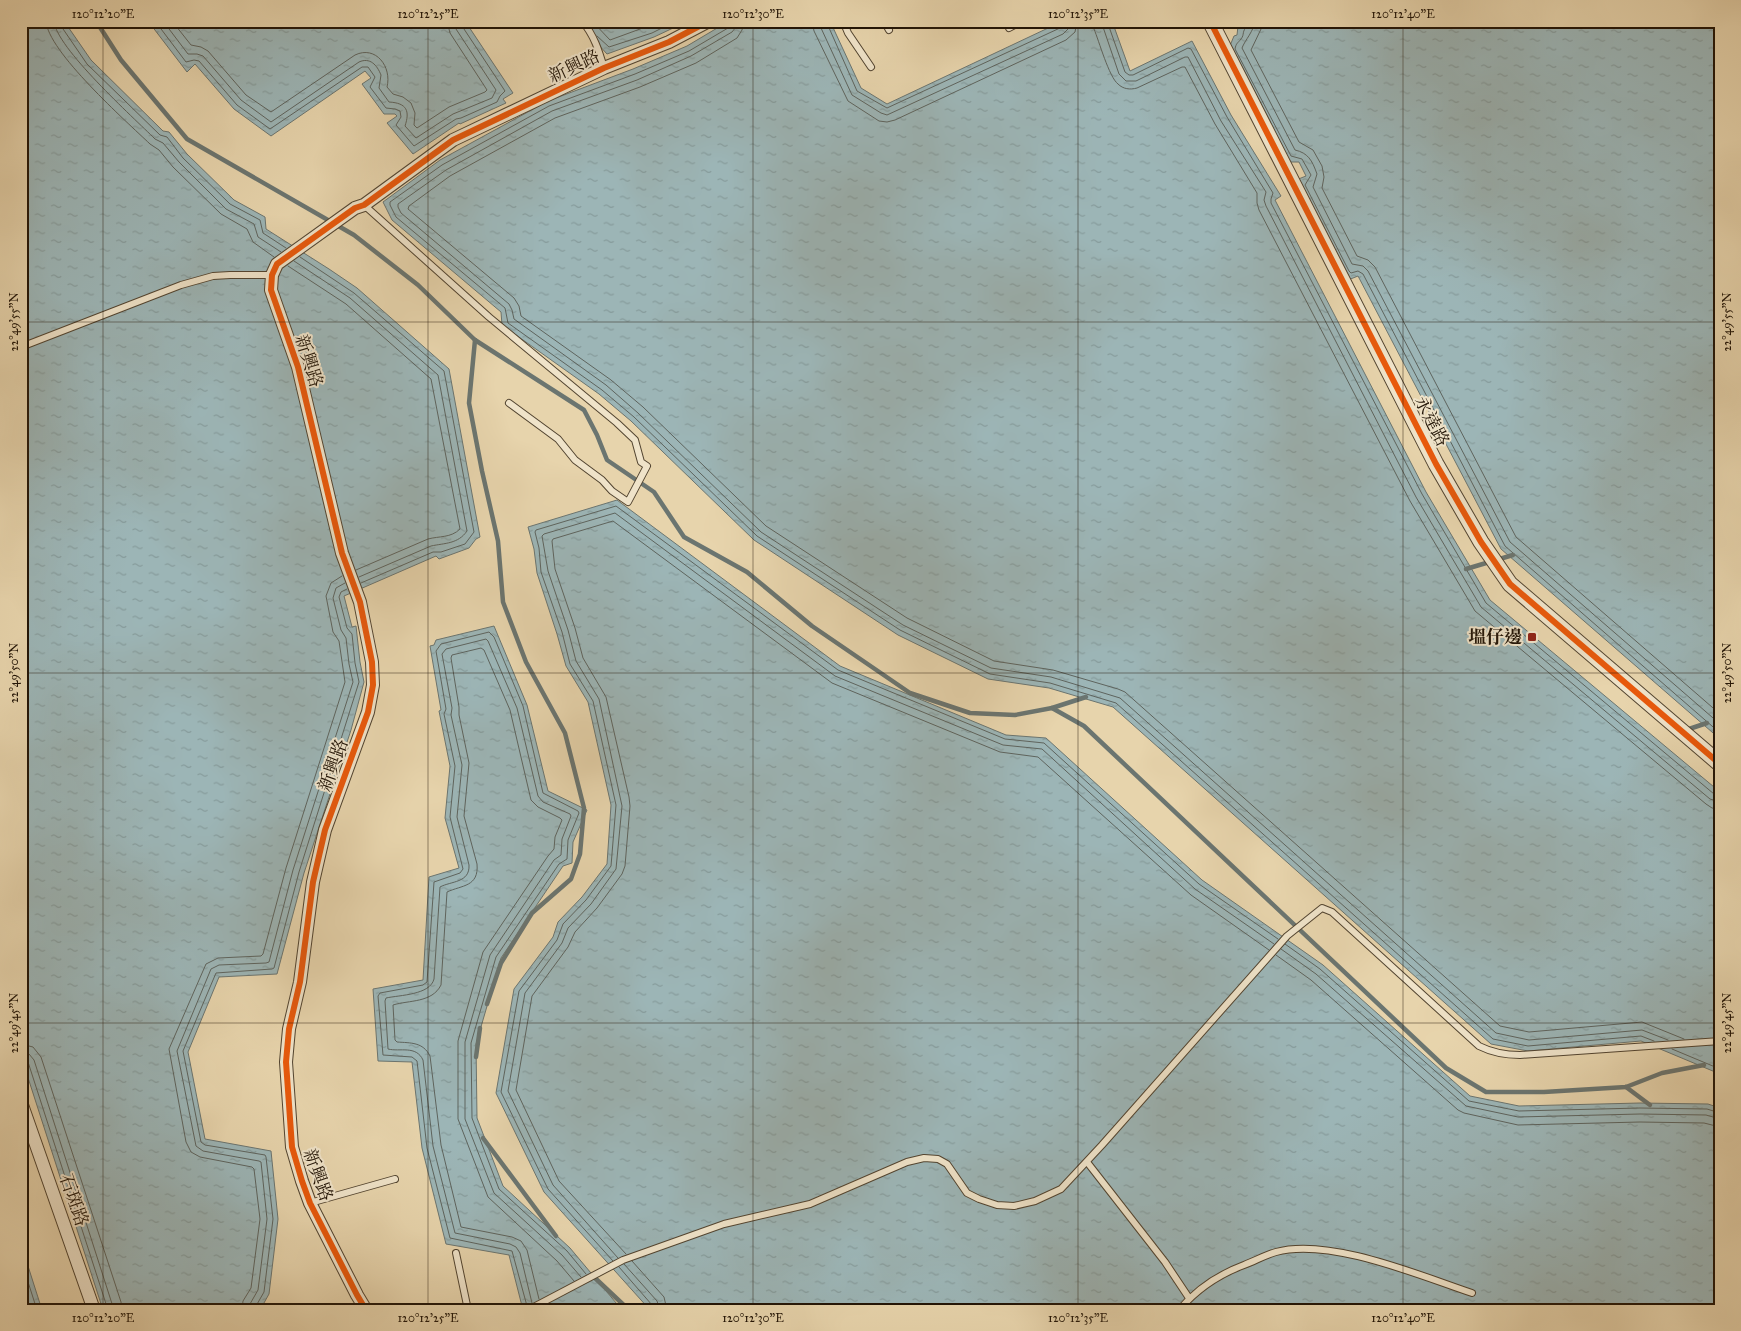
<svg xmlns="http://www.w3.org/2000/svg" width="1741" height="1331" font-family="'IM FELL Great Primer','Noto Serif TC',serif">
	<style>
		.water { fill: url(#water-ripples); stroke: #6b7570 }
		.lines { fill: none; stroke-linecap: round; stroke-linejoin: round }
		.shore { stroke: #5e645e; stroke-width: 1 }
		.stream { stroke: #6b7570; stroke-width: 4.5 }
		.service-casing { stroke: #524430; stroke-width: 8 }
		.minor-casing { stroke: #524430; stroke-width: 14 }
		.tertiary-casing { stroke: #524430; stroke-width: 17 }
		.service { stroke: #efe3c9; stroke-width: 6 }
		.minor { stroke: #efe3c9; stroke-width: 12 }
		.tertiary { stroke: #efe3c9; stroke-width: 15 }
		.cycleway-casing { stroke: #efe3c9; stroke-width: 9 }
		.cycleway { stroke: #e8590c; stroke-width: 6 }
		.ticks { fill: none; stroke: #211406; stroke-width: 1; stroke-opacity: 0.45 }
		.poi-dot { fill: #8f2418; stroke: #efe3c9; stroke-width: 2 }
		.labels { text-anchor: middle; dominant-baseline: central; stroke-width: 4; stroke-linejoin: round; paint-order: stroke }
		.street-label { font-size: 18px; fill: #211406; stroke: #efe3c9 }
		.poi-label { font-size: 18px; font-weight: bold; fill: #211406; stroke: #efe3c9; text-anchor: end }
		.neatline { fill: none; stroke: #211406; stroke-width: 2 }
		.ticks-label { font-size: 12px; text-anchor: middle; fill: #211406 }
	</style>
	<defs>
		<pattern id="water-ripples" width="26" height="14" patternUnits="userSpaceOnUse" patternTransform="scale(1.25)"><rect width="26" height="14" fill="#9cb5b6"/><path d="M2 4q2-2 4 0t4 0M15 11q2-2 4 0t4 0" fill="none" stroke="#869b9b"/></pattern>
	</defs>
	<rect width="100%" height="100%" fill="#e7d4ac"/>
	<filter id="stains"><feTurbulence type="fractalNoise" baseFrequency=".004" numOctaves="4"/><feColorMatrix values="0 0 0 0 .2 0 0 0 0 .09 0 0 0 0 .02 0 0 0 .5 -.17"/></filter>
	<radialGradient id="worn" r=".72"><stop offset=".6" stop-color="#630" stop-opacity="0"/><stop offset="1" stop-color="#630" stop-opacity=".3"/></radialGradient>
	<!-- water -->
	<g class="water">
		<polygon points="21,21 64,21 91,60 163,131 169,132 187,154 234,200 265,217 266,229 329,269 357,288 449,369 480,537 476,539 469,548 439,559 436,556 344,596 352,627 356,626 360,662 364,682 351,730 304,873 277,974 219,977 188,1052 205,1139 271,1151 278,1219 269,1294 260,1310 103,1310 21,1056"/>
		<polygon points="148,21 465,21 513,93 503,99 506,103 460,124 459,123 413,154 387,123 397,116 395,114 384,114 362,84 371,78 365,71 271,136 234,109 195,64 187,72"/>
		<polygon points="577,21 688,21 654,37 607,54"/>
		<polygon points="729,21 830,21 861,88 887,104 1063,21 1112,21 1130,71 1192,41 1231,115 1281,196 1275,200 1426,492 1490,600 1720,792 1720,1074 1641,1041 1528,1051 1491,1044 1113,707 1049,688 988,679 898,635 754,540 631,421 599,394 502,325 501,312 392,220 383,202 440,160 548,101 633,69 687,46"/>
		<polygon points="1249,21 1720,21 1720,739 1501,549 1358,276 1348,280 1296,180 1306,176 1299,162 1288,162 1229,48 1234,36 1237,35 1238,26"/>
		<polygon points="617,500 840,666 1006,735 1046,738 1202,880 1323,965 1470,1096 1519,1106 1640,1103 1708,1104 1720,1108 1720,1310 650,1310 544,1192 496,1093 514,989 553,937 558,922 582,897 607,864 611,805 588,702 566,666 557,634 537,573 534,549 528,527"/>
		<polygon points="494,626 527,705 548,791 587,810 573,842 572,863 563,866 501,958 476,1044 477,1118 503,1186 570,1248 622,1310 523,1310 509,1255 446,1244 422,1148 412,1062 378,1061 373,989 423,980 429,877 459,868 445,818 450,766 439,711 441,710 430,646 434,645 436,640"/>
		<polygon points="21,1244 42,1310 21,1310"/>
	</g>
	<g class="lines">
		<!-- shore -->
		<g class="shore">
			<path d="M46 21C47 51 127 122 150 144L159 150 173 167 221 214 247 229 253 242 274 257"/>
			<path d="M54 21C55 47 134 118 155 139L163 143 179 162 226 209 254 224 258 237 281 252"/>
			<polyline points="60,21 61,26 87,64 160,135 167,137 183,158 230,204 260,220 263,233 286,248"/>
			<polyline points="155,21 186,62 194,60 199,61 237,105 270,129 362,67 368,67 375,77 370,87 386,108 395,109 400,111 401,117 396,125 414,146 456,119 461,118 497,102 500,96 505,91 462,26 461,21"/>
			<path d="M163 21 188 54H197L203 56 241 100 271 122 359 62C370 57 377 65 381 75L379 88 389 102C407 103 410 111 405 126L416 138 453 114 492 98 496 90 456 29 454 21"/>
			<path d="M172 21 191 45 201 47 208 51 246 95 271 112 355 55C376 45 392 67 387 87L393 94 403 97 411 103 415 113 414 125 417 128 449 107 485 92 487 90 450 33 447 21"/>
			<polyline points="592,21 610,40 662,21"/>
			<polyline points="730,21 728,28 689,51 635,74 549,106 442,165 390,202 390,205 396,217 505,308 508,323 602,390 634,417 757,536 900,630 990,674 1050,683 1116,703 1493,1039 1528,1046 1641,1036 1654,1041"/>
			<polyline points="736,21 736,27 732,32 691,56 637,80 552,111 446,170 398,204 398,207 401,213 509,304 512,310 514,319 606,385 638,413 761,532 903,625 991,668 1051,677 1120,698 1496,1033 1529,1040 1642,1030 1668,1040"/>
			<polyline points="744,21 742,30 737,38 696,63 640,87 555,118 450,176 409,206 408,209 514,298 519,306 521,316 611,380 643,407 766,526 907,618 994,661 1053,670 1118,689 1125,692 1500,1026 1529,1032 1642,1022 1684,1039"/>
			<polyline points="812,21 814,31 848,101 879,121 887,122 895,120 1066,40 1075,32 1077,21"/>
			<polyline points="820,21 821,28 852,95 881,113 887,115 1063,34 1068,29 1070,21"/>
			<polyline points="826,21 857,91 887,108 1060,28 1063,26 1063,21"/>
			<path d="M1094 21V29C1099 41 1109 77 1118 84 1123 89 1130 90 1137 88L1182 67H1185L1215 124 1257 193V203L1259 210 1410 501 1475 611 1706 804 1712 808 1720 809"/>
			<polyline points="1101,21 1119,74 1126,81 1136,81 1185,57 1188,57 1221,121 1266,192 1264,200 1266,206 1416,497 1481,607 1710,799 1720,802"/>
			<polyline points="1107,21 1125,72 1129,75 1133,75 1188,48 1191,49 1227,117 1273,193 1271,199 1271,203 1422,494 1486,603 1714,794 1720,795"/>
			<path d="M1249 21 1248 25C1241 32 1245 34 1241 39 1238 43 1236 43 1235 49L1291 156 1302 159 1311 175 1305 185 1349 271 1351 273 1358 271 1363 274 1505 546 1720 733"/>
			<path d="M1255 21C1254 31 1245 40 1242 48L1295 150C1308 153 1312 160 1317 174L1313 187 1352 264 1363 266 1368 271 1510 542 1720 724"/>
			<polyline points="1263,21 1261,29 1251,50 1299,142 1313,150 1322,166 1324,177 1322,188 1357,256 1368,260 1375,267 1516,537 1720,714"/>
			<polyline points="597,36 609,47 652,33 676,21"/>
			<polyline points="300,257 354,293 444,371 474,532 465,544 441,552 433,552 361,583"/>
			<path d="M294 261 350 298 438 375 467 531C458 544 445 543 431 546L359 577"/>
			<path d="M288 266 346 304 431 379 460 529C451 538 439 536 428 539L356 570"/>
			<polyline points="1285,944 1320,969 1469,1101 1519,1111 1640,1108 1707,1109 1720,1113"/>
			<polyline points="1281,949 1316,974 1466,1106 1518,1117 1640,1114 1706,1115 1720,1119"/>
			<polyline points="1276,955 1311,980 1458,1110 1464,1113 1518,1125 1640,1122 1704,1123 1720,1127"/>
			<polyline points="21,1044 33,1047 41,1057 121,1302 122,1310"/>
			<polyline points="1672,1049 1720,1069"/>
			<polyline points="21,1052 29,1054 34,1060 114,1310"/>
			<polyline points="21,1058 26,1059 28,1062 108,1310"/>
			<polyline points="626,1254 559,1181 516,1090 532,996 568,947 575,932 597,908 622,874 625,866 630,806 629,797 606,697 583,658 575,628 555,569 552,541 553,539 613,521 832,683 1000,752 1038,757 1191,895 1269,950"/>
			<polyline points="618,1258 553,1185 508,1091 525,993 562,943 568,928 591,904 616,869 622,806 599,699 576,661 568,630 548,571 542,536 544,534 615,513 835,676 1003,745 1042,749 1195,889 1274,944"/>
			<polyline points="21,1260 37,1310"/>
			<polyline points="613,1261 548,1189 501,1092 519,991 557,940 563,924 586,900 611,866 616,805 593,701 570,664 562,632 541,572 539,548 535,532 536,530 616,506 838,670 1005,739 1044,743 1199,884 1278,939"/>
			<polyline points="632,1261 664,1297 667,1310"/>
			<polyline points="624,1264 657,1301 660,1310"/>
			<polyline points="619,1267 652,1305 654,1310"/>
			<path d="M539 1299 527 1250 521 1241 512 1237 461 1227 441 1145 430 1056C423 1042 411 1043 397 1042L395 1040 393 1005C409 1000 432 1003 441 985L447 892C462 885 479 887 477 864L464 816 469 763 459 715V707L451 658 452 655 481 648 484 650 510 710 531 800 538 807 560 818 562 820 555 837 554 849 548 856 483 952 458 1041V1119L488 1197 557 1261 574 1281"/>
			<path d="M532 1303 520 1253 516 1247 510 1244 455 1233 433 1146 423 1060C416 1045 400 1052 388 1049L385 1001 386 998C400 995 430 995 434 979L440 887C451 881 470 883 469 865L457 817 462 765 451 715 452 708 442 654 446 649 486 639 488 641 517 708 538 796 543 802 570 814 571 816 562 839 561 855 554 860 490 955 465 1042V1119L494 1193 562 1255 581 1277"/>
			<polyline points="527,1306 512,1251 450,1238 427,1148 417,1061 412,1057 383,1055 378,996 380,993 423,985 427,982 434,882 460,873 463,869 450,817 455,766 444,714 446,709 436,651 441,644 489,632 494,637 523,706 543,793 578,811 579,813 568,840 567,859 559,864 496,957 471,1043 472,1118 499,1189 567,1251 586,1274"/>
			<polyline points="242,1310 243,1301 251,1288 260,1219 254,1169 252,1167 200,1157 191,1152 186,1142 169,1049 206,964 218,958 261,956 263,954 286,868 345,682 339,641 333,632 326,596 331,583 342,576"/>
			<polyline points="249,1310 250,1304 258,1290 267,1219 261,1162 259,1161 203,1151 196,1146 177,1051 211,969 219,965 266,963 269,962 293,870 353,682 349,664 346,638 341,630 333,598 336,588 345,583"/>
			<polyline points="256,1310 256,1306 264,1292 273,1219 266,1157 265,1155 205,1145 201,1142 183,1051 216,973 272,969 274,968 299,872 359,682 355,663 352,634 347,628 339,597 341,592 347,589"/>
		</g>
		<!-- stream -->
		<g class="stream">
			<polyline points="96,21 121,60 187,139 354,235 418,285 475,340 584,410 597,435 607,460 654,492 684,537 747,572 812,626 910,693 970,713 1015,715 1052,708 1084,726 1446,1068 1486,1092 1544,1092 1626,1087 1662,1073 1704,1065"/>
			<polyline points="475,340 469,403 482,471 498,541 503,602 526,662 565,733 584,808 580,854 571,879 532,913 501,963 487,1004"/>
			<polyline points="1466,569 1513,555"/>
			<polyline points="1052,708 1086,697"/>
			<polyline points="1686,730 1707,723"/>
			<polyline points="476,1057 480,1028"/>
			<polyline points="1626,1087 1650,1105"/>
			<polyline points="483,1138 556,1236"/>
			<polyline points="595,1278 629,1310"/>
		</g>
		<defs>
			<g id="service">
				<path d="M582 21C594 35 599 51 604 68"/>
				<polyline points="843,21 848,33 871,67"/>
				<polyline points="884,21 889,30"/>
				<polyline points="1009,28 1022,21"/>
				<polyline points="364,205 489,317 617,423 635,440 641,462 647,466 628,502 612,491 602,480 575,460 558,439 509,403"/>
				<polyline points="21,347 181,285 213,276 230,275 272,275"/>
				<polyline points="1087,1162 1165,1262 1189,1298"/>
				<polyline points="310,1203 395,1179"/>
				<polyline points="456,1253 468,1310"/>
				<path d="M528 1310 623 1260 724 1224 810 1204 907 1162 924 1158 938 1159 947 1164 967 1193 979 1199 997 1205 1014 1206 1035 1201 1061 1189 1102 1145 1287 936 1322 908 1332 912 1479 1046C1493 1053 1505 1055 1520 1055L1720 1041"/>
				<path d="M1179 1310C1196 1290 1220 1274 1244 1265 1255 1261 1265 1255 1276 1252 1329 1237 1421 1276 1472 1293"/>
			</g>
			<g id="minor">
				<polyline points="21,1102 94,1310"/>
				<polyline points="366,1310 357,1295 310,1203 302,1181 292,1147 286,1062 289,1029 300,982 313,882 325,830 368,712 373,685 372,662 360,602 342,553 298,367 271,290 272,275 277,264 355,208 364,205 453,140 604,68 669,42 709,21"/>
			</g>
			<polyline id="tertiary" points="1210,21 1436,464 1481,542 1510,584 1720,764"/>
		</defs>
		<!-- service casing -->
		<use href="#service" class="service-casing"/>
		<!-- minor casing -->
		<use href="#minor" class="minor-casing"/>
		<!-- tertiary casing -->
		<use href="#tertiary" class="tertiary-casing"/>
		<!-- service -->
		<use href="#service" class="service"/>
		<!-- minor -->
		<use href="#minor" class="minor"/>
		<!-- tertiary -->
		<use href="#tertiary" class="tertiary"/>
		<defs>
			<g id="cycleway">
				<polyline points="1210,21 1436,464 1481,542 1510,584 1720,764"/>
				<polyline points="366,1310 357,1295 310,1203 302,1181 292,1147 286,1062 289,1029 300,982 313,882 325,830 368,712 373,685 372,662 360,602 342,553 298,367 271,290 272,275 277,264 355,208 364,205 453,140 604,68 669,42 709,21"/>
			</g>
		</defs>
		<!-- cycleway casing -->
		<use href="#cycleway" class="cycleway-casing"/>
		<!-- cycleway -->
		<use href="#cycleway" class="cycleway"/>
	</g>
	<!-- ticks -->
	<path class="ticks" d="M103 21V1310M428 21V1310M753 21V1310M1078 21V1310M1403 21V1310M21 322H1720M21 673H1720M21 1023H1720"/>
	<!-- markers -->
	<rect class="poi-dot" x="1527" y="632" width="10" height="10" rx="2.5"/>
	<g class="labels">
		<!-- street labels -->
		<g class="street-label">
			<text transform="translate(574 66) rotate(-25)">新興路</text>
			<text transform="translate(309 361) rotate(73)">新興路</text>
			<text transform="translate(1432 421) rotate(63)">永達路</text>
			<text transform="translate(333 765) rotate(-70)">新興路</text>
			<text transform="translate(318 1175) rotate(70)">新興路</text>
			<text transform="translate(74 1200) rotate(71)">石斑路</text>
		</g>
		<!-- poi labels -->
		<g class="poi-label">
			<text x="1522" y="637">塭仔邊</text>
		</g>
	</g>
	<!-- margin -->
	<rect width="1741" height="1331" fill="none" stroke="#e7d4ac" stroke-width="55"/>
	<rect x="28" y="28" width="1686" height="1276" class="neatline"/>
	<g class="ticks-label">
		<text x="103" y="18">120°12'20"E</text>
		<text x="428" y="18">120°12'25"E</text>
		<text x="753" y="18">120°12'30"E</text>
		<text x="1078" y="18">120°12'35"E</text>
		<text x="1403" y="18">120°12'40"E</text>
		<text transform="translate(14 322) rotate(-90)" y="4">22°49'55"N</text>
		<text transform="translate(1727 322) rotate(-90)" y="4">22°49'55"N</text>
		<text transform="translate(14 673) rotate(-90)" y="4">22°49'50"N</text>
		<text transform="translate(1727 673) rotate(-90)" y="4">22°49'50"N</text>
		<text transform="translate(14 1023) rotate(-90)" y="4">22°49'45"N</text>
		<text transform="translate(1727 1023) rotate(-90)" y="4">22°49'45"N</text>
		<text x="103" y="1322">120°12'20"E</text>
		<text x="428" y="1322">120°12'25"E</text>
		<text x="753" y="1322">120°12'30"E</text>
		<text x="1078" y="1322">120°12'35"E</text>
		<text x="1403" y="1322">120°12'40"E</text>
	</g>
	<rect width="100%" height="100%" filter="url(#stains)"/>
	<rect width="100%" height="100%" fill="url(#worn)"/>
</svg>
